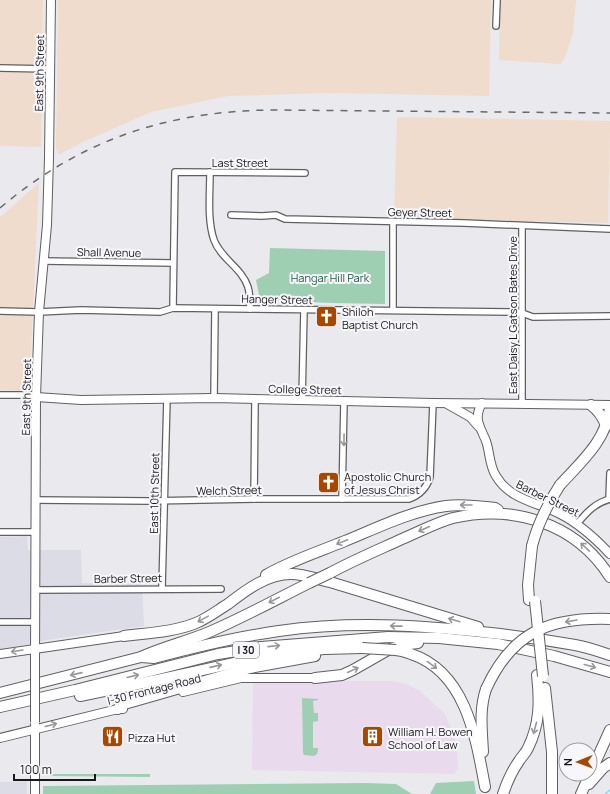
<svg xmlns="http://www.w3.org/2000/svg" width="610" height="794" font-family="Manrope,sans-serif">
	<style>
		.built { fill: #dcdce7 }
		.industrial { fill: #efdccc }
		.education { fill: #e9daed }
		.green { fill: #9ecfb3 }
		.lines { fill: none; stroke-linecap: round; stroke-linejoin: round }
		.stream { stroke: #7edbf7; stroke-width: 1.5 }
		.minor-casing { stroke: #606064; stroke-width: 8 }
		.secondary-casing { stroke: #606064; stroke-width: 10 }
		.motorway-casing { stroke: #606064; stroke-width: 12 }
		.minor { stroke: #fff; stroke-width: 5.5 }
		.secondary { stroke: #fff; stroke-width: 8 }
		.motorway { stroke: #fff; stroke-width: 10 }
		.rail { stroke: #69686b; stroke-width: 1.5; stroke-dasharray: 7 7; stroke-linecap: butt }
		.secondary-bridge-casing { stroke: #606064; stroke-width: 10; stroke-linecap: butt }
		.motorway-bridge-casing { stroke: #606064; stroke-width: 12; stroke-linecap: butt }
		.secondary-bridge { stroke: #fff; stroke-width: 8 }
		.motorway-bridge { stroke: #fff; stroke-width: 10 }
		.oneway { stroke: #979798 }
		.labels { text-anchor: middle; dominant-baseline: central; stroke-width: 4; stroke-linejoin: round; paint-order: stroke }
		.shield { fill: #f7f7fb; stroke: #5b5b5d; stroke-width: 1 }
		.shield-label { font-size: 10px; font-weight: bold; fill: #181819 }
		.street-label { font-size: 11px; fill: #181819; stroke: #f7f7fb }
		.park-label { font-size: 11px; fill: #225a3f; stroke: #f7f7fb }
		.poi-label { font-size: 11px; fill: #181819; stroke: #f7f7fb; text-anchor: start }
	</style>
	<rect width="100%" height="100%" fill="#eae9ee"/>
	<!-- built -->
	<g class="built">
		<polygon points="27,536 28,550 81,550 82,583 142,584 144,626 47,640 0,651 0,537"/>
		<polygon points="27,781 27,794 0,794 0,782"/>
	</g>
	<!-- industrial -->
	<g class="industrial">
		<polygon points="0,0 43,0 41,147 0,146"/>
		<polygon points="58,0 491,0 489,96 330,93 228,96 151,112 83,142 58,155 56,147"/>
		<polygon points="500,0 576,0 573,33 565,57 561,64 499,60"/>
		<polygon points="397,117 610,121 608,223 394,218"/>
		<polygon points="39,183 29,391 0,390 0,217"/>
	</g>
	<!-- education -->
	<polygon class="education" points="253,681 393,681 406,684 420,691 445,714 454,734 457,753 458,768 454,774 252,770"/>
	<!-- green -->
	<g class="green">
		<polygon points="270,248 385,251 385,304 332,303 260,300 256,280 269,273"/>
		<polygon points="302,698 318,699 318,700 313,701 314,713 318,713 318,721 313,722 313,748 318,748 318,750 317,754 314,756 304,755 303,753"/>
		<polygon points="50,774 150,774 150,777 50,776"/>
		<polygon points="474,781 476,794 430,794 436,783"/>
		<polygon points="366,783 396,784 412,794 43,794 43,786"/>
	</g>
	<g class="lines">
		<!-- stream -->
		<polyline class="stream" points="605,794 610,790"/>
		<defs>
			<g id="minor">
				<polyline points="496,26 497,0"/>
				<polyline points="0,68 50,69"/>
				<path d="M210 172C210 193 207 220 214 240 221 259 242 268 248 287 250 294 250 302 250 309"/>
				<polyline points="231,215 262,216 276,215 285,219 464,223 610,229"/>
				<polyline points="522,226 522,404"/>
				<polyline points="44,261 173,263"/>
				<polyline points="173,308 175,172 305,173"/>
				<polyline points="393,310 393,222"/>
				<polyline points="0,311 39,312 81,310 160,312 173,308 250,309 513,312 522,313 533,317 610,316"/>
				<polyline points="0,395 31,395 36,397"/>
				<polyline points="214,398 215,309"/>
				<polyline points="302,400 304,310"/>
				<polyline points="254,499 255,400"/>
				<polyline points="342,499 344,401"/>
				<polyline points="609,499 610,473"/>
				<path d="M36 500 149 501 254 499H409C420 495 427 487 430 477L433 403"/>
				<path d="M577 524C587 512 595 503 610 499"/>
				<polyline points="0,532 36,532"/>
				<polyline points="162,588 167,398"/>
				<polyline points="36,590 221,589"/>
				<polyline points="0,622 35,622"/>
			</g>
			<g id="secondary">
				<polyline points="36,397 81,400 214,398 433,403 610,405"/>
				<path d="M482 403C473 419 480 426 486 441 490 452 489 465 496 476 510 500 537 502 560 514 580 524 595 538 610 554"/>
				<polyline points="447,404 470,417 479,427"/>
				<polyline points="0,654 124,636"/>
				<polyline points="35,660 36,397 39,312 47,225 49,158 51,0"/>
				<polyline points="183,692 241,678 315,678"/>
				<polyline points="0,738 118,709 123,709"/>
				<polyline points="35,794 35,725"/>
			</g>
			<g id="motorway">
				<path d="M591 405C599 411 603 417 606 426"/>
				<path d="M560 485C581 462 606 441 610 408"/>
				<path d="M330 573C354 560 378 550 402 539 419 532 435 523 453 518 513 504 576 523 610 577"/>
				<path d="M266 575C290 561 318 552 345 541 377 528 411 511 446 506 462 504 478 506 495 508L498 510"/>
				<polyline points="529,600 528,585 532,546"/>
				<path d="M124 636C148 633 174 632 196 623 208 618 218 610 228 604 246 590 267 574 291 574 304 574 317 579 330 582L478 627"/>
				<path d="M396 650C401 651 407 652 411 654 466 672 476 738 485 787"/>
				<path d="M141 657 154 658C195 647 236 637 279 631 349 621 420 625 491 633 519 636 547 640 575 645 587 647 598 651 610 655"/>
				<polyline points="315,678 342,675 353,670 388,650 402,645 418,643"/>
				<polyline points="545,688 552,752 552,794"/>
				<path d="M0 693 141 657C162 647 185 642 207 633 242 618 275 600 309 583"/>
				<polyline points="80,696 162,679 270,655 324,649 362,648"/>
				<polyline points="0,707 75,690 218,654 261,647 388,637 439,638 498,644 554,656 610,672"/>
				<polyline points="118,709 121,705 250,668 315,656"/>
				<path d="M483 752C482 731 479 710 486 689"/>
				<polyline points="589,784 603,768 610,763"/>
				<path d="M503 794C507 782 512 771 519 761 522 756 526 753 528 748 540 724 540 701 537 675"/>
				<polyline points="581,794 610,730"/>
			</g>
		</defs>
		<!-- minor casing -->
		<use href="#minor" class="minor-casing"/>
		<!-- secondary casing -->
		<use href="#secondary" class="secondary-casing"/>
		<!-- motorway casing -->
		<use href="#motorway" class="motorway-casing"/>
		<!-- minor -->
		<use href="#minor" class="minor"/>
		<!-- secondary -->
		<use href="#secondary" class="secondary"/>
		<!-- motorway -->
		<use href="#motorway" class="motorway"/>
		<!-- rail -->
		<path class="rail" d="M0 208C80 140 167 111 272 110L610 113"/>
		<defs>
			<polyline id="secondary-bridge" points="35,722 35,660"/>
			<g id="motorway-bridge">
				<path d="M532 546C538 523 547 505 560 485"/>
				<polyline points="309,583 330,573"/>
				<polyline points="535,601 543,676"/>
				<polyline points="362,648 396,650"/>
				<path d="M486 689C512 632 549 617 610 619"/>
			</g>
		</defs>
		<!-- secondary-bridge casing -->
		<use href="#secondary-bridge" class="secondary-bridge-casing"/>
		<!-- motorway-bridge casing -->
		<use href="#motorway-bridge" class="motorway-bridge-casing"/>
		<!-- secondary-bridge -->
		<use href="#secondary-bridge" class="secondary-bridge"/>
		<!-- motorway-bridge -->
		<use href="#motorway-bridge" class="motorway-bridge"/>
	</g>
	<!-- one-way arrows -->
	<defs><path id="oneway-shaft" d="M-6 0H5M1.5-3L5.5 0L1.5 3" fill="none" stroke-width="1.6" stroke-linecap="round" stroke-linejoin="round"/></defs>
	<g class="oneway">
		<use href="#oneway-shaft" transform="translate(344 440) rotate(91)"/>
		<use href="#oneway-shaft" transform="translate(466 505) rotate(-180)"/>
		<use href="#oneway-shaft" transform="translate(424 529) rotate(156)"/>
		<use href="#oneway-shaft" transform="translate(342 542) rotate(158)"/>
		<use href="#oneway-shaft" transform="translate(585 547) rotate(-136)"/>
		<use href="#oneway-shaft" transform="translate(274 600) rotate(153)"/>
		<use href="#oneway-shaft" transform="translate(203 619) rotate(151)"/>
		<use href="#oneway-shaft" transform="translate(454 620) rotate(-163)"/>
		<use href="#oneway-shaft" transform="translate(571 621) rotate(170)"/>
		<use href="#oneway-shaft" transform="translate(396 626) rotate(-179)"/>
		<use href="#oneway-shaft" transform="translate(274 646) rotate(-6)"/>
		<use href="#oneway-shaft" transform="translate(17 651) rotate(171)"/>
		<use href="#oneway-shaft" transform="translate(432 665) rotate(36)"/>
		<use href="#oneway-shaft" transform="translate(216 666) rotate(-13)"/>
		<use href="#oneway-shaft" transform="translate(590 666) rotate(15)"/>
		<use href="#oneway-shaft" transform="translate(353 670) rotate(-25)"/>
		<use href="#oneway-shaft" transform="translate(76 674) rotate(167)"/>
		<use href="#oneway-shaft" transform="translate(133 676) rotate(-14)"/>
		<use href="#oneway-shaft" transform="translate(51 725) rotate(-15)"/>
		<use href="#oneway-shaft" transform="translate(535 728) rotate(105)"/>
	</g>
	<!-- icons -->
	<defs>
		<symbol id="church-square" viewBox="-11 -11 22 22"><rect x="-9" y="-9" width="18" height="18" rx="4" fill="#a84800" stroke="#f7f7fb"/><path d="M-1.2-6h2.4v3.5h3.3v2.4h-3.3V6h-2.4V-.1h-3.3v-2.4h3.3Z" fill="#fff"/></symbol>
		<symbol id="restaurant-square" viewBox="-11 -11 22 22"><rect x="-9" y="-9" width="18" height="18" rx="4" fill="#a84800" stroke="#f7f7fb"/><path d="M-5-6h1v4h1v-4h1v4h1v-4h1v5L-1.5 .5V6h-2V.5L-5-1ZM5-6V6H3V1.5H1.5Q1.5-4 5-6Z" fill="#fff"/></symbol>
		<symbol id="building-square" viewBox="-11 -11 22 22"><rect x="-9" y="-9" width="18" height="18" rx="4" fill="#a84800" stroke="#f7f7fb"/><path d="M-4-6H4V6H1V3H-1V6H-4ZM-2.5-4.3h1.7v1.8h-1.7ZM.8-4.3h1.7v1.8H.8ZM-2.5-1h1.7V.8h-1.7ZM.8-1h1.7V.8H.8Z" fill="#fff"/></symbol>
	</defs>
	<g fill-rule="evenodd">
		<use href="#church-square" x="314" y="304" width="25" height="25"/>
		<use href="#church-square" x="316" y="470" width="25" height="25"/>
		<use href="#restaurant-square" x="100" y="724" width="25" height="25"/>
		<use href="#building-square" x="360" y="724" width="25" height="25"/>
	</g>
	<g class="labels">
		<!-- shield labels -->
		<rect class="shield" x="233" y="642" width="26" height="16" rx="3"/>
		<g class="shield-label">
			<text x="246" y="650">I 30</text>
		</g>
		<!-- street labels -->
		<g class="street-label">
			<text transform="translate(39 73) rotate(-89)">East 9th Street</text>
			<text x="240" y="162">Last Street</text>
			<text transform="translate(420 212) rotate(1)">Geyer Street</text>
			<text transform="translate(109 252) rotate(1)">Shall Avenue</text>
			<text transform="translate(277 299) rotate(1)">Hanger Street</text>
			<text transform="translate(512 315) rotate(-90)">East Daisy L Gatson Bates Drive</text>
			<text transform="translate(305 389) rotate(1)">College Street</text>
			<text transform="translate(26 397) rotate(-89)">East 9th Street</text>
			<text transform="translate(229 490) rotate(-1)">Welch Street</text>
			<text transform="translate(154 493) rotate(-89)">East 10th Street</text>
			<text transform="translate(548 498) rotate(26)">Barber Street</text>
			<text transform="translate(128 578) rotate(-1)">Barber Street</text>
			<text transform="translate(154 689) rotate(-14)">I-30 Frontage Road</text>
		</g>
		<!-- park labels -->
		<g class="park-label">
			<text x="330" y="277">Hangar Hill Park</text>
		</g>
		<!-- poi labels -->
		<g class="poi-label">
			<text x="342" y="311">Shiloh<tspan x="342" dy="13">Baptist Church</tspan></text>
			<text x="344" y="476">Apostolic Church<tspan x="344" dy="13">of Jesus Christ</tspan></text>
			<text x="388" y="731">William H. Bowen<tspan x="388" dy="13">School of Law</tspan></text>
			<text x="128" y="737">Pizza Hut</text>
		</g>
	</g>
	<!-- north arrow -->
	<g transform="translate(578 762) rotate(269)"><circle r="19" fill="#f7f7fb" stroke="#9e9ea1"/>
	<path d="M0-3L7 15L0 10L-7 15Z" fill="#a84800"/>
	<text y="-6" font-size="11" font-weight="bold" text-anchor="middle" fill="#181819">N</text>
	</g>
	<!-- scale -->
	<path d="M14 774v6h81v-6" fill="none" stroke="#181819" stroke-width="2"/>
	<text x="20" y="774" font-size="12" fill="#181819" stroke="#f7f7fb" stroke-width="3" paint-order="stroke">100 m</text>
</svg>
